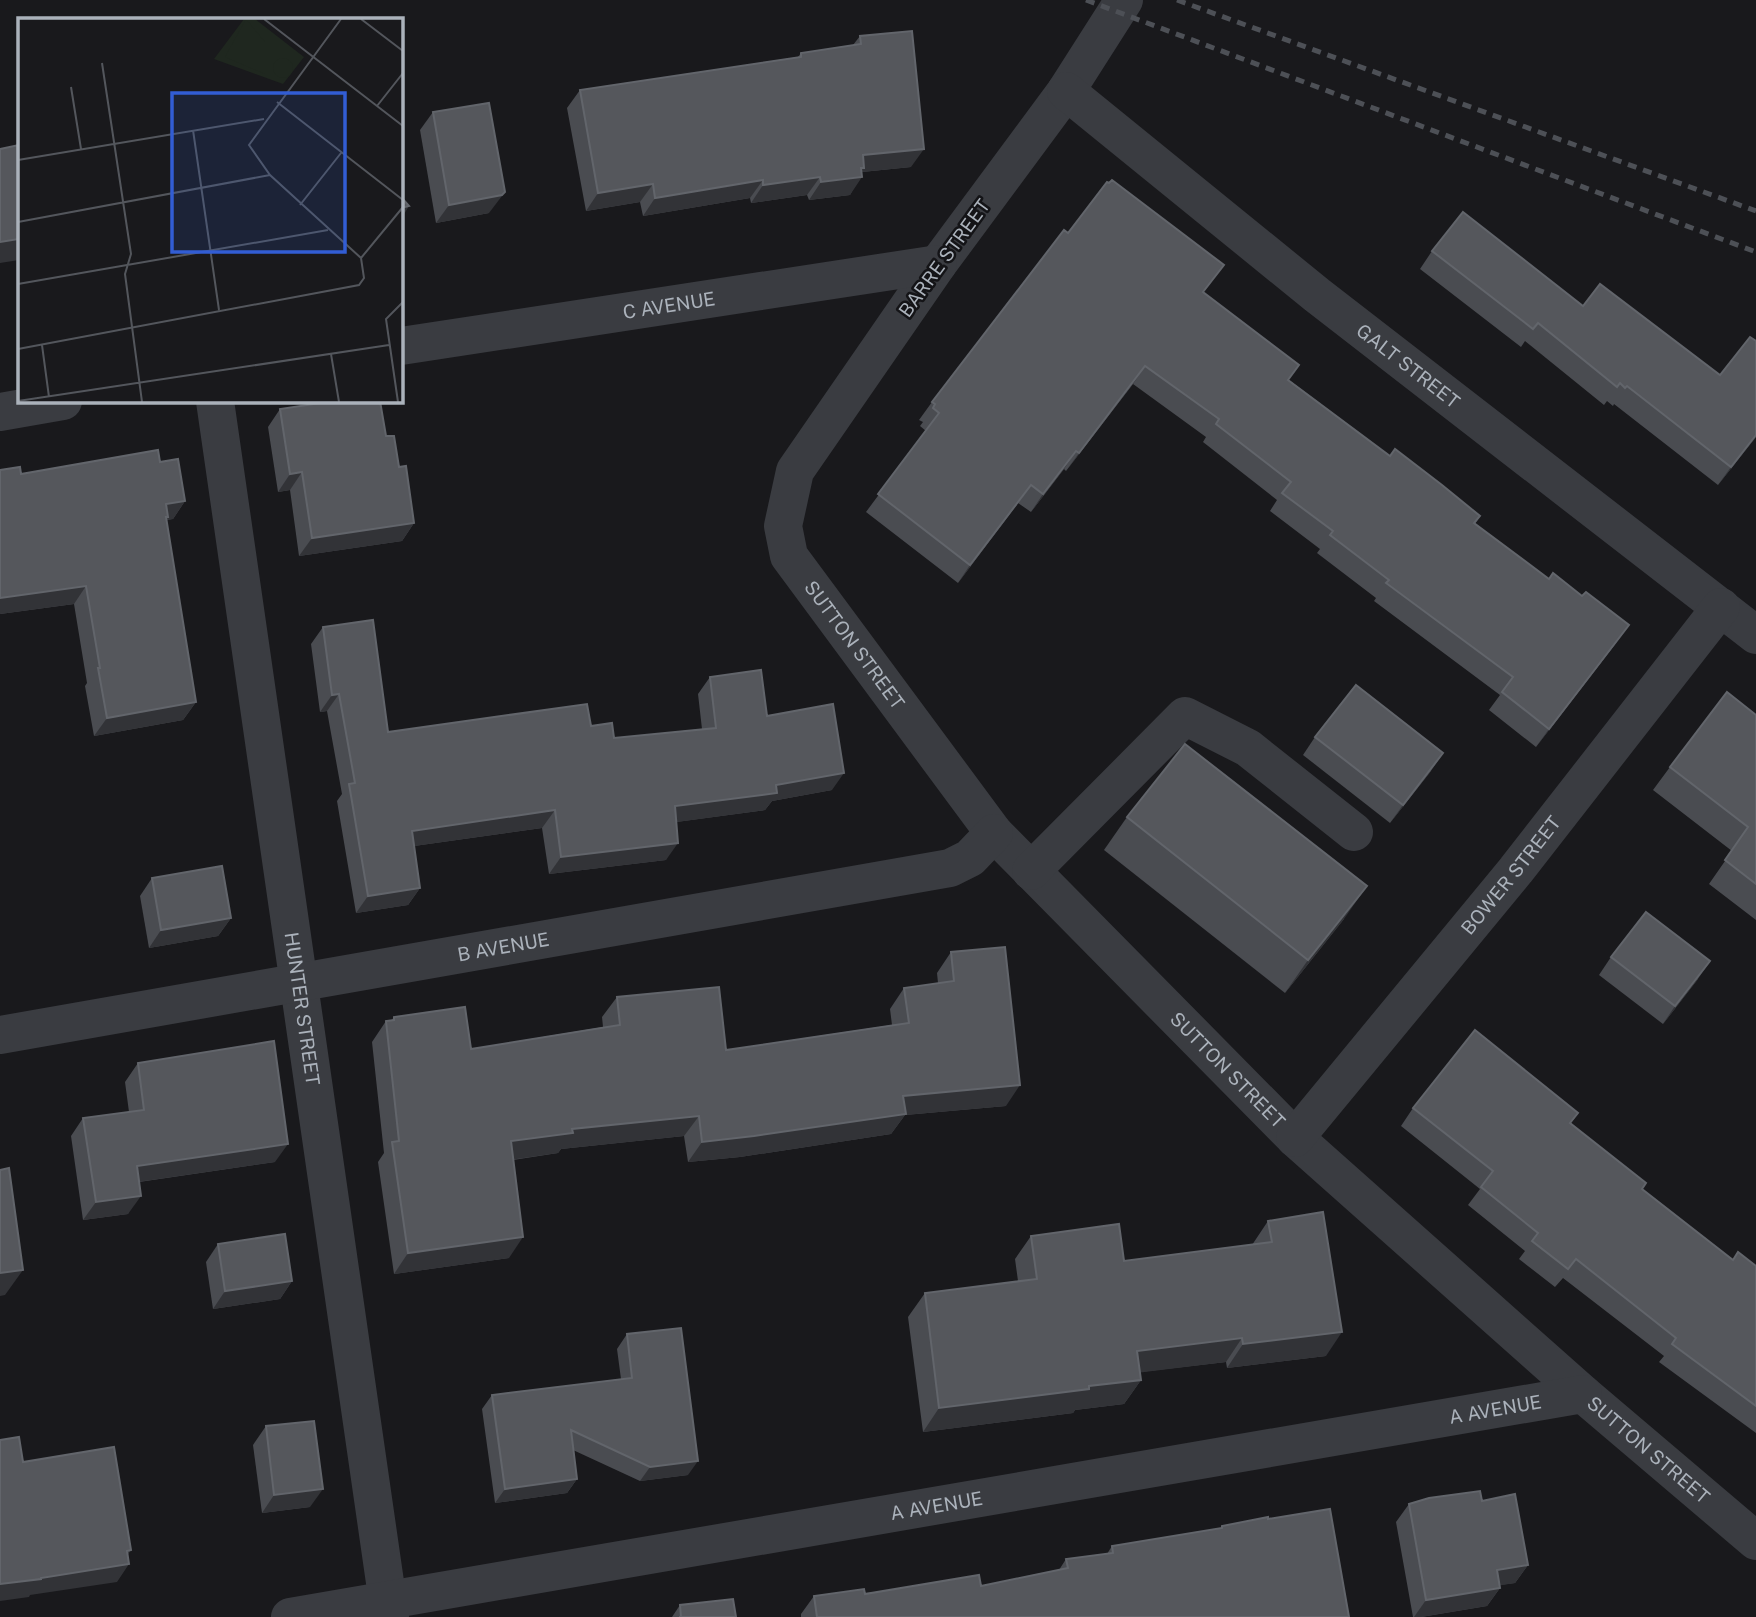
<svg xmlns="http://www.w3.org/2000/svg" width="1756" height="1617" font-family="'Public Sans',sans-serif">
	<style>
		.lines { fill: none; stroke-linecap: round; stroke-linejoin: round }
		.minor { stroke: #3a3c41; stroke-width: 38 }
		.rail { stroke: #4d5056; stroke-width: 5; stroke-dasharray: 9 7; stroke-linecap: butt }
		.wall { fill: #4a4c51 }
		.shaded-wall { fill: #323337 }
		.building { fill: #55575c; stroke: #62656b; stroke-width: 2 }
		.labels { text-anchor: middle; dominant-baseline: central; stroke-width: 5; stroke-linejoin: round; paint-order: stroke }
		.street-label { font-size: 19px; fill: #abb2bb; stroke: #141417 }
		.inset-road { fill: none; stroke: #53565c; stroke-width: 2 }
		.view { fill: #325dd4; fill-opacity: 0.15; stroke: #325dd4; stroke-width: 3.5 }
		.inset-edge { fill: none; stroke: #abb2bb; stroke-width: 3.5 }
	</style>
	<rect width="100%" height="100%" fill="#19191c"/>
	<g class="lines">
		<!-- minor -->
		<g class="minor">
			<path id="s1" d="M1124 0 1066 91 938 264 795 471 783 526 789 556 994 833 1295 1138 1583 1394 1756 1541"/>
			<path id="s2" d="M1066 91 1317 295 1756 635"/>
			<path id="s3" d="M401 346 938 264"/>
			<path id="s4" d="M215 401 390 1617"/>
			<polyline points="0,412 63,401"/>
			<polyline points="1031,871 1185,716 1248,748 1354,832"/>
			<path id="s5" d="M0 1035 950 868 970 858 994 833"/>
			<path id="s6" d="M1295 1138 1516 870 1721 607"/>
			<path id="s7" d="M290 1617 1583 1394"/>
		</g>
		<!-- rail -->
		<g class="rail">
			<polyline points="1086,0 1756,252"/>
			<polyline points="1177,0 1756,211"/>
		</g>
	</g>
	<!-- wall -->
	<g class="wall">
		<polygon points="860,36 911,167 862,172 850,195 809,200 807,195 751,203 750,198 643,216 640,202 586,211 567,108 580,90 798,57 801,53 853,45"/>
		<polygon points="433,112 489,213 436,223 420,130"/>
		<polygon points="1068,233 1204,293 1289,380 1390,456 1480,516 1475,524 1616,643 1536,747 1489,710 1500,695 1374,601 1376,598 1317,553 1320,549 1270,511 1277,500 1203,442 1206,437 1133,384 1066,471 1064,469 1031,512 1018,503 958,583 866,512 926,431 920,426 923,422 919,420 932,402"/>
		<polygon points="1432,251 1583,306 1720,375 1756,341 1756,437 1718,485 1614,404 1613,406 1607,401 1604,405 1525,341 1521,347 1420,269"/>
		<polygon points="280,409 386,436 399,467 414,523 402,541 299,556 290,490 278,492 268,427"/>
		<polygon points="160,462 185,501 173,519 166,520 196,702 183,720 94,736 85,686 87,683 74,604 0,614 0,470 21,474"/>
		<polygon points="323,627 388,732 591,726 614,738 702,729 698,694 710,677 767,716 832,790 772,801 765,810 676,822 666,860 549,874 542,828 414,846 420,888 408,905 356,913 337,801 342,794 327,711 320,712 311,644"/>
		<polygon points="1756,715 1756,920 1709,884 1732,851 1653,790 1670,767"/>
		<polygon points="1315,737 1431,771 1390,823 1303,755"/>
		<polygon points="1127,817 1344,919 1285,993 1104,850"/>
		<polygon points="152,878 231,918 218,936 149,948 140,896"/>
		<polygon points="951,952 1006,1106 905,1115 891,1134 740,1157 688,1162 684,1136 561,1149 558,1153 513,1160 509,1258 394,1274 378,1162 384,1153 372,1042 386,1021 391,1021 394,1017 471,1049 603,1027 602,1017 617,997 726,1050 892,1025 890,1009 904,988 938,983 937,973"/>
		<polygon points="1611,957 1698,979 1663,1024 1599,975"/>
		<polygon points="138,1063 275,1162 139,1182 128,1214 83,1220 71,1136 83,1118 129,1112 125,1082"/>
		<polygon points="1413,1108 1578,1113 1571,1123 1642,1189 1733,1260 1756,1266 1756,1433 1659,1362 1664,1356 1563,1278 1555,1287 1519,1259 1525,1251 1468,1205 1480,1189 1401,1126"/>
		<polygon points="1268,1221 1326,1356 1227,1368 1226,1362 1140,1372 1141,1380 1124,1404 1075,1410 1073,1413 923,1432 908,1317 925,1293 1018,1281 1015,1259 1031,1236 1124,1261 1252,1245"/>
		<polygon points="218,1244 292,1281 280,1299 213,1309 206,1262"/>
		<polygon points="627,1334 688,1475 640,1481 573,1450 577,1479 567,1493 495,1503 482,1409 492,1395 621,1379 617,1349"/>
		<polygon points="266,1426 310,1507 262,1513 253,1445"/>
		<polygon points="1482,1501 1528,1565 1515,1583 1499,1585 1500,1588 1487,1606 1421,1617 1413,1617 1396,1522 1409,1504"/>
		<polygon points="1268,1519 1349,1617 801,1617 801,1614 814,1596 981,1586 1059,1570 1066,1559 1107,1554 1112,1546 1220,1529 1222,1526"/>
		<polygon points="680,1605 736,1617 672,1617"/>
	</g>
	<!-- shaded-wall -->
	<g class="shaded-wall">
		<polygon points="924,149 911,167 862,172 862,177 850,195 809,200 821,182 863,155"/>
		<polygon points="820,177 807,195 751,203 763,185"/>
		<polygon points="763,180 750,198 643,216 655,198"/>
		<polygon points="653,184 640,202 586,211 598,193"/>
		<polygon points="505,192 489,213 436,223 449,205"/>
		<polygon points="409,206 401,219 401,208"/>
		<polygon points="19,239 19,260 0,263 0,242"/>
		<polygon points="1145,366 1133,384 1066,471 1079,453"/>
		<polygon points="1756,435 1756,437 1718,485 1731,467"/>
		<polygon points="1076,451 1064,469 1031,512 1043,494"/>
		<polygon points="302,472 290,490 278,492 290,474"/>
		<polygon points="1031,485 1018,503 958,583 970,565"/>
		<polygon points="185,501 173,519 166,520 166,504"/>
		<polygon points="414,523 402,541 299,556 312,538"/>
		<polygon points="86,586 74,604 0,614 0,598"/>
		<polygon points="1629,625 1616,643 1536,747 1549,729"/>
		<polygon points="339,694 327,711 320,712 332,695"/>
		<polygon points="196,702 183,720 94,736 107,718"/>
		<polygon points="1443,753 1431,771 1390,823 1403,805"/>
		<polygon points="844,773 832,790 772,801 765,810 662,824 675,806 776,785"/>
		<polygon points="555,810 542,828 400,848 412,831"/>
		<polygon points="678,843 666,860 549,874 561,857"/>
		<polygon points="1367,886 1344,919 1285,993 1308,960"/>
		<polygon points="420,888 408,905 356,913 368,896"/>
		<polygon points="231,918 218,936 149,948 161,930"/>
		<polygon points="1710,961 1698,979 1663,1024 1675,1006"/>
		<polygon points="1020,1085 1006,1106 905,1115 891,1134 740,1157 688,1162 702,1142 903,1096"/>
		<polygon points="699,1116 684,1136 561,1149 558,1153 496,1162 511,1141 572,1129"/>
		<polygon points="288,1144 275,1162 124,1184 137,1166"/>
		<polygon points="141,1196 128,1214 83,1220 96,1202"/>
		<polygon points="523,1237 509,1258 394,1274 408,1253"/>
		<polygon points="23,1270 5,1295 0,1296 0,1273"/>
		<polygon points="292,1281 280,1299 213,1309 225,1291"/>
		<polygon points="1342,1332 1326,1356 1227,1368 1243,1344"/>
		<polygon points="1242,1338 1226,1362 1120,1375 1137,1351"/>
		<polygon points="1141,1380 1124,1404 1075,1410 1073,1413 923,1432 939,1408 1089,1386"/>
		<polygon points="698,1461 688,1475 640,1481 650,1467"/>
		<polygon points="577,1479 567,1493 495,1503 505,1489"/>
		<polygon points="323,1489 310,1507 262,1513 274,1495"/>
		<polygon points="131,1550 121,1565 129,1564 117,1582 30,1595 29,1597 0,1601 0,1584 41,1578"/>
		<polygon points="1528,1565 1515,1583 1484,1588 1497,1570"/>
		<polygon points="1500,1588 1487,1606 1421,1617 1414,1617 1426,1600"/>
	</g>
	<!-- building -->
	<g class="building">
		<polygon points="912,31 924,149 863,155 864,168 861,168 862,177 821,182 820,177 763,185 763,180 655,198 653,184 598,193 580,90 801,57 801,53 861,44 860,36"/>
		<polygon points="489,103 505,192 502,195 449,205 433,112"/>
		<polygon points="19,145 19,239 0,242 0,149"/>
		<polygon points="1112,180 1224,265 1203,292 1299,365 1288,380 1390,456 1395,449 1442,485 1480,516 1474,523 1549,579 1553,573 1582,596 1586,592 1629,625 1549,729 1502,692 1513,677 1386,583 1389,580 1330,535 1333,531 1282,493 1291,482 1216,424 1219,419 1145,366 1079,453 1076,451 1043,494 1031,485 970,565 878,494 939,413 933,408 935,404 932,402 1064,230 1068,233 1107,182 1109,183"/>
		<polygon points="401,197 409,206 401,208"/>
		<polygon points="1463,212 1583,306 1600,284 1720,375 1750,337 1756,341 1756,435 1731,467 1627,386 1625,388 1620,383 1617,387 1538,323 1533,329 1432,251"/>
		<polygon points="334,401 380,401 386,436 394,436 399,467 406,466 414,523 312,538 302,472 290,474 280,409"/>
		<polygon points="158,450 160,462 178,459 185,501 166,504 168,517 166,517 196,702 107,718 98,668 100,668 86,586 0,598 0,470 20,467 21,474"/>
		<polygon points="373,620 388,732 587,704 591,726 612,723 614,738 716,728 710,677 761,670 767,716 833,704 844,773 776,785 777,793 675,806 678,843 561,857 555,810 412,831 420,888 368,896 349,784 355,783 339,694 332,695 323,627"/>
		<polygon points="1356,685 1443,753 1403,805 1315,737"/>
		<polygon points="1727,692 1756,715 1756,884 1725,860 1748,827 1670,767"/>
		<polygon points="1185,744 1367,886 1308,960 1127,817"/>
		<polygon points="222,866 231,918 161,930 152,878"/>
		<polygon points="1646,912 1710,961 1675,1006 1611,957"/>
		<polygon points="1005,947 1020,1085 903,1096 906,1114 754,1136 702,1142 699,1116 572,1129 573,1133 511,1141 523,1237 408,1253 392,1142 399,1141 386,1021 394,1020 394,1017 465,1007 471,1049 620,1025 617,997 719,987 726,1050 909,1023 904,988 954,981 951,952"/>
		<polygon points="1475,1030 1578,1113 1570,1123 1646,1183 1642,1189 1733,1260 1738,1252 1756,1266 1756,1406 1672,1344 1676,1338 1576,1259 1568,1269 1532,1241 1538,1233 1481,1187 1493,1171 1413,1108"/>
		<polygon points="274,1041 288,1144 137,1166 141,1196 96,1202 83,1118 144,1110 138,1063"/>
		<polygon points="9,1168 23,1270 0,1273 0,1170"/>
		<polygon points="1323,1212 1342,1332 1243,1344 1242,1338 1137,1351 1141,1380 1089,1386 1089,1389 939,1408 925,1293 1037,1279 1031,1236 1119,1224 1124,1261 1272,1242 1268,1221"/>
		<polygon points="285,1234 292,1281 225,1291 218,1244"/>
		<polygon points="681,1328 698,1461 650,1467 571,1430 577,1479 505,1489 492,1395 632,1378 627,1334"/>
		<polygon points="314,1421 323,1489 274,1495 266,1426"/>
		<polygon points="19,1437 23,1462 114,1447 131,1550 127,1551 129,1564 41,1578 41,1579 0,1584 0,1440"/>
		<polygon points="1480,1491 1482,1501 1515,1494 1528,1565 1497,1570 1500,1588 1426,1600 1409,1504 1429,1498"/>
		<polygon points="1330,1509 1349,1617 817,1617 814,1596 864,1589 865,1594 979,1575 981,1586 1068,1568 1066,1559 1113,1553 1112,1546 1222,1528 1222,1526 1268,1517 1268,1519"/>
		<polygon points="733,1599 736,1617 679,1617 681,1617 680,1605"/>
	</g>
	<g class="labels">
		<!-- street labels -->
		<g class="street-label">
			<text transform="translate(944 258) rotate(-54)">BARRE STREET</text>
			<text stroke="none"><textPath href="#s3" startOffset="271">C AVENUE</textPath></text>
			<text stroke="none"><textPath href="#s2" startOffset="439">GALT STREET</textPath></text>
			<text stroke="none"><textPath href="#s1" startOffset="772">SUTTON STREET</textPath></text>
			<text stroke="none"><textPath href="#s6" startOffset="340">BOWER STREET</textPath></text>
			<text stroke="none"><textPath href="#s5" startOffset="511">B AVENUE</textPath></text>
			<text stroke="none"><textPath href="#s4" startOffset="614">HUNTER STREET</textPath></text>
			<text stroke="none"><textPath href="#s1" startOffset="1339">SUTTON STREET</textPath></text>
			<text stroke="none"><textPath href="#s7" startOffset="1223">A AVENUE</textPath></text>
			<text stroke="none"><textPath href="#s1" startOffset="1906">SUTTON STREET</textPath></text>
			<text stroke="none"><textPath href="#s7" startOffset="656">A AVENUE</textPath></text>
		</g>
	</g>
	<!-- overview -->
	<g transform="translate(18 18)">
		<rect width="385" height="385" fill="#19191c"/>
		<path d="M226 1H237L286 39 265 66 196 41Z" fill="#1f271f"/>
		<path d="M228 1 247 24V56L207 39ZM255 50a10 10 0 1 1 20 0a10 10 0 1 1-20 0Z" fill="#1f271f"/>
		<path class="inset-road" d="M246 1 385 108M323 1 231 127 252 157 343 240M343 1 385 33M84 45 113 236 107 256 124 384M53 69 63 131M259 84 385 182M359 88 385 55M175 112 201 292M0 142 246 101M282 187 323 135M0 204 252 157M343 240 385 189M0 266 310 212M24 327 31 379M0 331 341 267 346 260 343 240M313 336 321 384M0 383 371 327M380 384 368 301 385 284"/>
		<path class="view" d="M154 75H327V234H154Z"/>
		<rect width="385" height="385" class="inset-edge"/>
	</g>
</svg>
